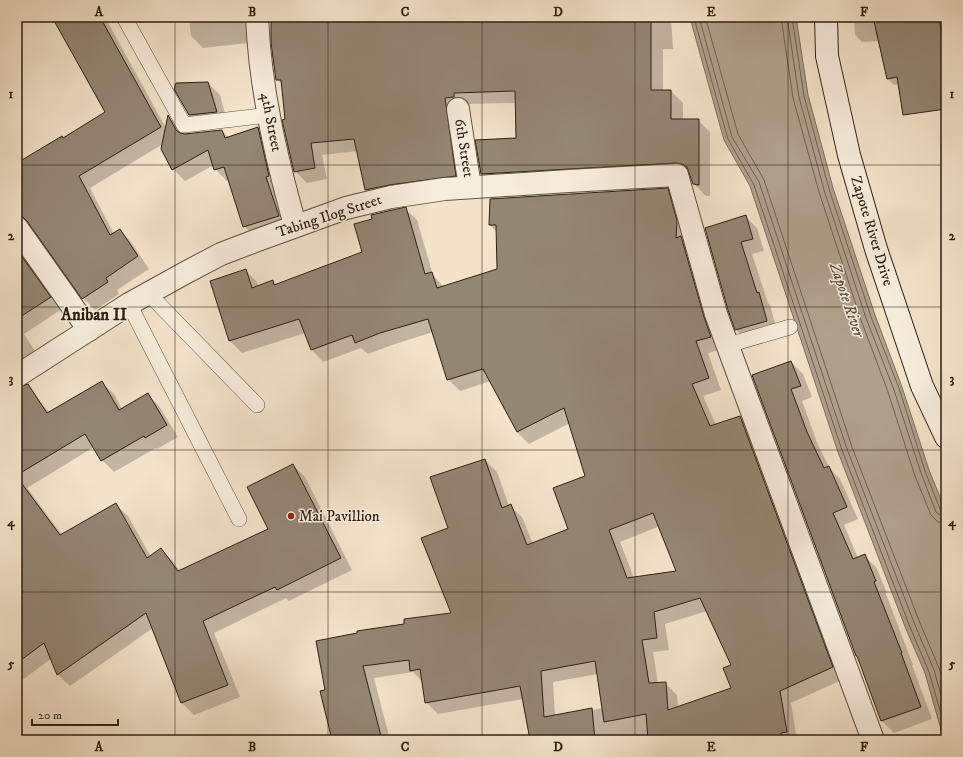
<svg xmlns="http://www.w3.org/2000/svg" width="963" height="757" font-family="'IM FELL DW Pica',serif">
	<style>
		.water { fill: #afa18d; stroke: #7b6e5d }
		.shadow { fill: #0003; fill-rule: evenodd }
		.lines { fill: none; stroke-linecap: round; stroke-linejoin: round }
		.shore { stroke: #6e6150; stroke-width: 1 }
		.building { fill: #938673; stroke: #2c2114; fill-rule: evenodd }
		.lane-casing { stroke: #5e5242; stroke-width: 16 }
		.street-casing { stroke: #5e5242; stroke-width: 24 }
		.secondary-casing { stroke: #2c2114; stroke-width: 24 }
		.lane { stroke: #f7eddd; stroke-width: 15 }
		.street { stroke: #f7eddd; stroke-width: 22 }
		.secondary { stroke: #f7eddd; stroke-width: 22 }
		.grid { fill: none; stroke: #2c2114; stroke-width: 1; stroke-opacity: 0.55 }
		.poi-dot { fill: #8f2418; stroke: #f7eddd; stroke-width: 1.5 }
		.labels { text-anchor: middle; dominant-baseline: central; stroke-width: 3; stroke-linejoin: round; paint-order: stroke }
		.street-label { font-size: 15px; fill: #2c2114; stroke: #f7eddd }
		.poi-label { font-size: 15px; fill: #2c2114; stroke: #f7eddd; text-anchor: start }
		.water-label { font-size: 16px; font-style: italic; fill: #5a4e3e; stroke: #f7eddd }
		.quarter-label { font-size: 17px; font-weight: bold; fill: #2c2114; stroke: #f7eddd }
		.neatline { fill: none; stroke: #2c2114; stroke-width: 1.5 }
		.grid-label { font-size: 13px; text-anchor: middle; font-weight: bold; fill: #2c2114 }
	</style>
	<rect width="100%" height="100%" fill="#f3e3cb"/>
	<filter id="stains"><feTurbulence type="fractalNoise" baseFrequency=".005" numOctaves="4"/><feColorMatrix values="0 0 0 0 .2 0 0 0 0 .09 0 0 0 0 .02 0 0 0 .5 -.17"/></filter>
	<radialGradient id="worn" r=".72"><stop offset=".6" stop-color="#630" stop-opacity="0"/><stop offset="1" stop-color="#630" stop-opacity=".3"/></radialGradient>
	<!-- water -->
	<polygon class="water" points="691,17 796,17 808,95 833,188 875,315 902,387 929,470 946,512 946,740 944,740 925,673 906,629 838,452 750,186 724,140 692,25"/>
	<!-- shadow -->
	<g class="shadow">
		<polygon points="53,17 105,17 166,128 169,117 180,129 184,135 222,131 229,138 258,128 270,140 290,228 256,238 244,226 230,181 227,181 215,169 214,165 185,181 173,169 163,144 90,188 114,234 120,230 131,242 149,269 117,290 119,294 95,310 83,298 17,206 17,156 22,161 63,139 106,113"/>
		<polygon points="189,17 266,17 257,42 203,48 191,36"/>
		<polygon points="270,17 671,17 673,49 663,49 663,91 671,91 683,103 683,120 698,120 710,132 710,196 706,196 694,184 690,174 689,174 494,186 482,174 517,139 516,103 465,104 467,187 378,202 366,190 358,151 322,155 327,179 307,183 295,171 286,119 283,86 277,79 272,27"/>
		<polygon points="854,17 946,17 946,106 899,84 894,85 888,79 879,41 862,42 855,35"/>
		<polygon points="208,83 220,95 228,124 202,127 190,115"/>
		<path d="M667 189 679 201 722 349 708 353 721 390 703 396 716 425 740 417 752 429 844 679 791 703 797 740H532L523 699 438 714 426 702 423 682 413 672 374 678 390 740H339L326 690 405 625 453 614 449 528 485 460 497 472 509 506H510L522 517 533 544 570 529 587 477 570 423 529 444 517 432 491 381 460 391 448 379 433 332 392 345 368 354 361 348 323 362 312 350 305 333 242 353 230 341 211 282 245 270 257 282 259 287 272 281 276 285 363 252 405 209 417 220 433 275 444 287 498 270 497 232 490 225ZM660 526 678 571 634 578 620 542ZM707 611 732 666V688L678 707 677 695 665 683H658L653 652 669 650 665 624ZM598 674 603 708 555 716 553 682Z"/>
		<polygon points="745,216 757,228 764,251 752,254 768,303 770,305 778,333 748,341 736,330 729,310"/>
		<polygon points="17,249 23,255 62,309 24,334 42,362 17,378"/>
		<polygon points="791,362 803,374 812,397 802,401 818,445 830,469 840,479 858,519 844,525 858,558 864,556 876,567 887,593 886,594 913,665 912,665 932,719 894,733 882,721 859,658 856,656 753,376"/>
		<polygon points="102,383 114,394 122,409 147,394 159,406 178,437 157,449 156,448 114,472 102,460 94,447 27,488 62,535 116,505 128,516 151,557 161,550 173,561 180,572 270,530 293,465 305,477 352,570 289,601 286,598 214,633 240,697 194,715 182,703 153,628 70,686 58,675 52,658 17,684 17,409 36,397 50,413"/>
	</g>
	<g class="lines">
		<!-- shore -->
		<g class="shore">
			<polyline points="695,17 696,25 728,139 754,185 842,450 910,627 929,672 946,731"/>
			<polyline points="700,17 701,24 732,137 759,182 847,449 915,625 934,670 946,713"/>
			<polyline points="706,17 707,23 738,134 764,180 852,447 920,623 939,668 946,691"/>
			<polyline points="781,17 793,98 819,192 861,320 888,392 915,476 931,515 938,522 946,523"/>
			<polyline points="787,17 799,97 824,190 866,318 894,390 921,473 936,512 941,516 946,517"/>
			<polyline points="792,17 804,96 829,189 871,317 899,388 925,471 940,509 943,512 946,512"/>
		</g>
	</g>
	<!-- building -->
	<g class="building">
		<polygon points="52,17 100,17 161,127 79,176 110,235 120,229 138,256 106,278 108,282 82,299 27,221 23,217 17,216 17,163 62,136 63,138 105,112"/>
		<polygon points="271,17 505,17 505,20 564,17 651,17 651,90 671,90 671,119 699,119 699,185 693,184 687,167 682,164 676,163 481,174 475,140 516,138 515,91 454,93 454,97 445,98 456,176 389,185 365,190 354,139 311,143 315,168 294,172 282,120 285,119 281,80 276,80 271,43"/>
		<polygon points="873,17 939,17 942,38 946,38 946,109 903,115 897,77 887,79"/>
		<polygon points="208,82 217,112 189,115 174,89 176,83"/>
		<polygon points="168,115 176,130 180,133 185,134 222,130 225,138 258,127 269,176 266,177 279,216 243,227 224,167 214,170 208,150 172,170 161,149"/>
		<path d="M668 188 677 221 676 238 681 236 704 317 711 337 696 341 709 378 692 384 710 426 740 416 833 667 780 691 787 732 781 733 782 740H648L646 714 604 722 595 661 541 671 544 717 592 708 595 740H530L520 686 425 703 420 669 410 671 409 660 363 666 382 740H332L320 691 325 690 316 641 357 633V631L404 624V619L451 613 421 538 448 528 430 477 485 459 502 508 511 504 527 545 568 529 553 488 585 476 564 408 517 432 483 369 447 380 428 319 380 333 355 343 352 335 311 350 299 319 229 341 210 281 246 269 252 288 273 280 274 285 362 252 354 224 372 219 371 215 406 207 425 274 432 272 437 288 497 269 496 225H489L490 199ZM653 513 676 571 627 578 609 530ZM700 598 731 665 723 668 731 688 668 710 666 682 649 683 642 640 657 638 654 612Z"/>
		<polygon points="746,215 753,239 741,242 757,293 759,292 767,321 735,330 728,310 705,228"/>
		<polygon points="17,250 51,297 17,319"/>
		<polygon points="791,361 801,386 791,389 807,432 824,468 829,466 847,507 833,513 853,559 865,554 876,581 874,582 902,653 901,653 921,707 881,721 857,656 856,656 752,375"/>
		<polygon points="102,381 119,410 148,393 167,425 145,438 144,436 101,461 85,434 17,475 17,388 28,384 47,413"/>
		<polygon points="293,464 341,558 277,590 275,587 203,621 228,685 181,703 146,613 57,675 44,643 17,663 17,477 60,535 116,503 147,558 161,548 178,571 268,529 247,487"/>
	</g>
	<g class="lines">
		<defs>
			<g id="lane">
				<polyline points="124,17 184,125 269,115"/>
				<polyline points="148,293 257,405"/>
				<polyline points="129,304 239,519"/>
				<polyline points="728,345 790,327"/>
			</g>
			<g id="street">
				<path d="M257 17C260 88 276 157 295 225"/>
				<polyline points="458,109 470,187"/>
				<polyline points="17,228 89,330"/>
				<polyline points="17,376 129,304 185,273 221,254 255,241 346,208 391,197 445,189 569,181 677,175 716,314 873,740"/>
			</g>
			<polyline id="secondary" points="826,17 827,56 849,155 876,249 922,386 946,437"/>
		</defs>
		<!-- lane casing -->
		<use href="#lane" class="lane-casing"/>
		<!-- street casing -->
		<use href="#street" class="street-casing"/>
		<!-- secondary casing -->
		<use href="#secondary" class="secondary-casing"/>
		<!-- lane -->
		<use href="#lane" class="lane"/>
		<!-- street -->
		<use href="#street" class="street"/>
		<!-- secondary -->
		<use href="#secondary" class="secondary"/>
	</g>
	<!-- grid -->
	<path class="grid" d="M175 17V740M328 17V740M482 17V740M635 17V740M788 17V740M17 165H946M17 307H946M17 450H946M17 592H946"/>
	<!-- markers -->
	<circle class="poi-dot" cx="291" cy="516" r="4"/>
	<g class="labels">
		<!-- street labels -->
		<g class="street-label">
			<text transform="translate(271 122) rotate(79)">4th Street</text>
			<text transform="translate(464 148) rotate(81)">6th Street</text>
			<text transform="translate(329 216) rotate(-18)">Tabing Ilog Street</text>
			<text transform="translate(872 231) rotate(73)">Zapote River Drive</text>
		</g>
		<!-- poi labels -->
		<g class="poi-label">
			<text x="299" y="516">Mai Pavillion</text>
		</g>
		<!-- water labels -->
		<g class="water-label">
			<text transform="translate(847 300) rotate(71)">Zapote River</text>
		</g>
		<!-- quarter labels -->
		<g class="quarter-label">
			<text x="94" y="315">Aniban II</text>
		</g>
	</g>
	<!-- margin -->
	<rect width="963" height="757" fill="none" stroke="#f3e3cb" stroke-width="44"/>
	<!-- scale -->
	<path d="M32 719v6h86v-6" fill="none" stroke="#2c2114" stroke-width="2"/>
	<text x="38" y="719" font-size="12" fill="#2c2114" stroke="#f7eddd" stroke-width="3" paint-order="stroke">20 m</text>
	<rect x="22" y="22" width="919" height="713" class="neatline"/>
	<g class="grid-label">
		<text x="99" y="16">A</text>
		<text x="252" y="16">B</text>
		<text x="405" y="16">C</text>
		<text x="558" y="16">D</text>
		<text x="711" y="16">E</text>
		<text x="864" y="16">F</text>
		<text x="11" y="98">1</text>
		<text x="952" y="98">1</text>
		<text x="11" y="240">2</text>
		<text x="952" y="240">2</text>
		<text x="11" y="383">3</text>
		<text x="952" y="383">3</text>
		<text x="11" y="526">4</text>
		<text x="952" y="526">4</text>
		<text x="11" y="668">5</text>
		<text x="952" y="668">5</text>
		<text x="99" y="751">A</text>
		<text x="252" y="751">B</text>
		<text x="405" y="751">C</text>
		<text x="558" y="751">D</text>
		<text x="711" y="751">E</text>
		<text x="864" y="751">F</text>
	</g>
	<rect width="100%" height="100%" filter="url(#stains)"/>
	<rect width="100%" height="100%" fill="url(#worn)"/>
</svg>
